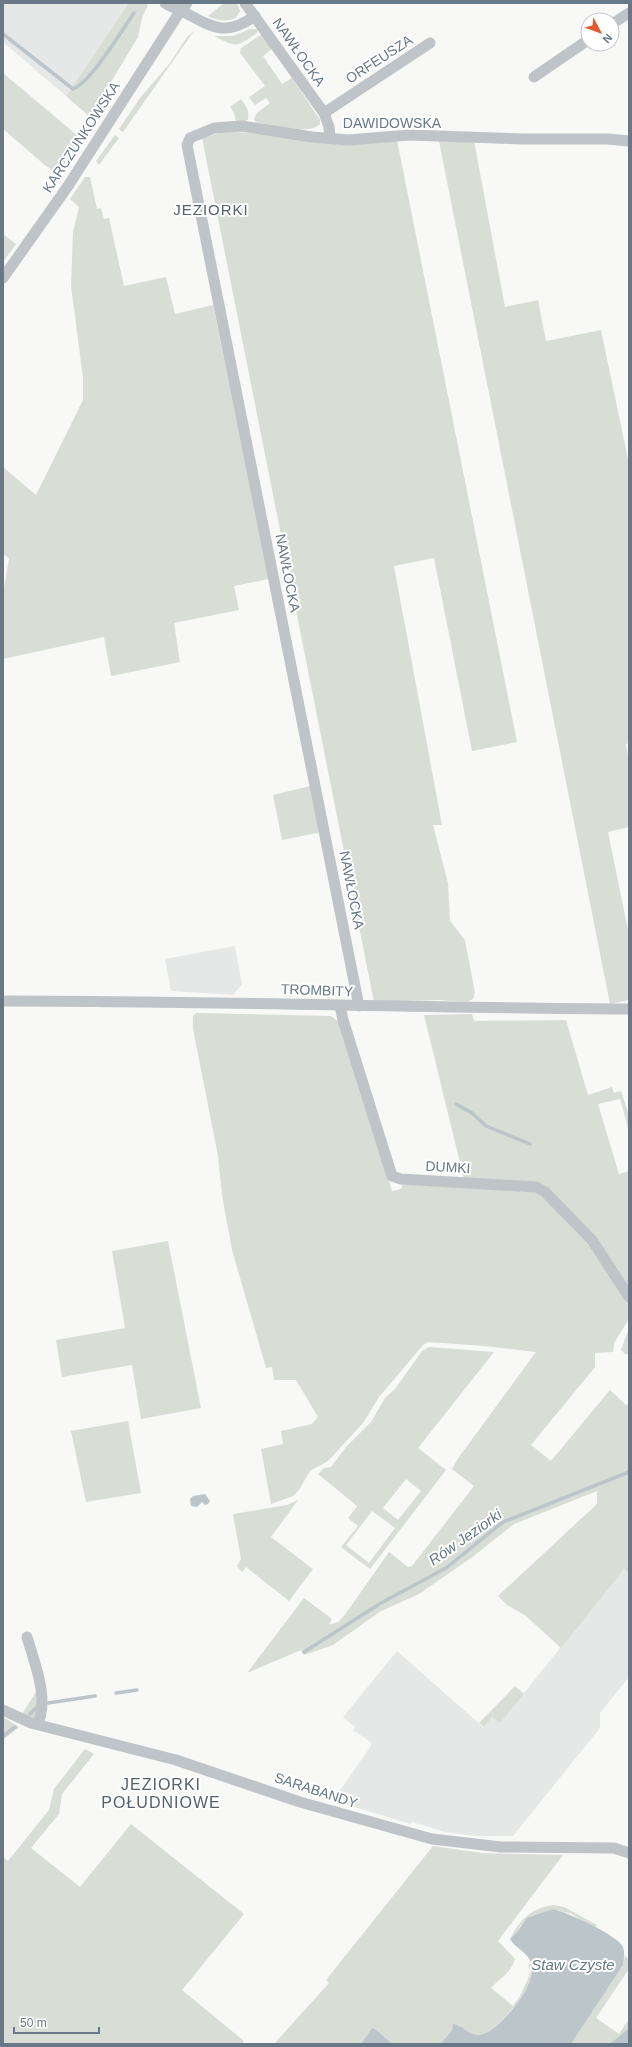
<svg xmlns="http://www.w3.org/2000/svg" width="632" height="2047" font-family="Helvetica,sans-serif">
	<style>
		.built { fill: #e6e7e7 }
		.green { fill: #d8ddd5; fill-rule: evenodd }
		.water { fill: #bbc5ca }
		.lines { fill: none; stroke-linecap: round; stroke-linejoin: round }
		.stream { stroke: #bbc5ca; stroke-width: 3.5 }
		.minor { stroke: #bfc4c8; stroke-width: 11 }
		.labels { text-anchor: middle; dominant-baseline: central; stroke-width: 4; stroke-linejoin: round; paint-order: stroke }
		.street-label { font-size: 14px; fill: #687886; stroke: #fff }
		.neighbourhood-label { font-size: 15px; letter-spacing: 1px; fill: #56616b; stroke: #fff }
		.water-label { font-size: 15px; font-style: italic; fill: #647981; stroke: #fff }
		.quarter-label { font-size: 16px; letter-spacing: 1px; fill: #56616b; stroke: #fff }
	</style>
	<rect width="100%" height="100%" fill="#f8f8f6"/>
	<!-- built -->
	<g class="built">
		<polygon points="3,3 129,3 66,96 3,42"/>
		<polygon points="235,946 242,984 233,995 171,991 165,959"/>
		<polygon points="624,1568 629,1573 629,1677 600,1713 600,1728 513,1836 475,1836 445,1832 412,1822 411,1824 345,1804 344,1799 336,1796 371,1746 371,1742 353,1730 355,1727 343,1717 397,1651 483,1727 492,1717 500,1723"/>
	</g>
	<!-- green -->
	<g class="green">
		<polygon points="129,3 145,3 148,5 142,18 138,37 90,117 66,96"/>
		<path d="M224 3H237L240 11 236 18C226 22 217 21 208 16Z"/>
		<path d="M250 29H258L257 33C236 47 238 48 214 36H233Z"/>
		<polygon points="194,31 123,132 119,129 140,98 170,63 187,37"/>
		<path d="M262 34 272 49 263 56 282 84 292 78 320 120V124C309 136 271 125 256 122L254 119 257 113 270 103 266 98 255 105 249 97 265 86 240 53 241 48Z"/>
		<polygon points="3,73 79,137 59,174 46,166 3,129"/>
		<path d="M241 99C246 106 250 111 248 120L243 122 236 121 234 113 230 107Z"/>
		<polygon points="233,132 397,140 517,742 472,751 434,558 394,566 442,825 433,825 448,883 450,921 465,940 475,993 473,999 466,1002 437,1000 374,1002 202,138 219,133"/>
		<polygon points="115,135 119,138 99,165 96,161"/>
		<polygon points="439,141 474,141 505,307 538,300 546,341 601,330 629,464 629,743 626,744 629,762 629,827 608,832 629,935 629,1000 610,1004"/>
		<polygon points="85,177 90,177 97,209 101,208 104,219 109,218 124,286 166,277 175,314 213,305 269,579 234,586 239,610 174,623 180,662 111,676 104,637 3,659 3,593 9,559 3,553 3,467 36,495 83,400 83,378 71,286 73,232 79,207 70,199"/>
		<polygon points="3,234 16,244 3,262"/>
		<polygon points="310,786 322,832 282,840 273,795"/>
		<polygon points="196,1013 331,1016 343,1025 392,1191 401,1189 403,1184 529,1191 542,1195 591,1244 629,1301 629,1319 614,1343 613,1352 595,1353 595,1367 531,1445 551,1461 610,1390 626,1405 629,1403 629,1573 624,1569 561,1648 526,1616 507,1605 498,1596 597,1504 597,1491 514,1524 471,1558 419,1594 381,1611 333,1645 304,1655 301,1650 247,1673 304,1598 332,1619 329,1625 338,1622 344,1616 389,1552 408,1567 412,1566 474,1486 452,1469 459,1457 536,1352 484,1346 428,1342 423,1345 379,1397 363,1423 328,1461 310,1471 299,1490 293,1496 271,1504 261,1449 283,1444 281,1431 312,1424 318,1417 296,1380 274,1380 272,1367 266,1368 232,1250 222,1195 218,1156 193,1029 193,1016"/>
		<polygon points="472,1014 474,1021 566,1020 588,1095 612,1087 614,1093 621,1091 629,1115 629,1131 620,1099 598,1104 619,1174 629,1171 629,1289 549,1191 464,1179 424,1015"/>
		<polygon points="168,1241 201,1408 141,1419 132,1365 62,1377 56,1340 125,1328 112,1251"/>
		<polygon points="629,1328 629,1354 625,1354 621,1350"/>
		<path d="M429 1347 494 1352 418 1448 446 1470 370 1569 341 1547 358 1526 348 1518 357 1506 318 1474 324 1468 331 1467 346 1447 371 1422 385 1398 395 1389 422 1351ZM406 1479 421 1491 398 1520 383 1508ZM372 1511 395 1528 369 1563 346 1545Z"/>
		<polygon points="128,1421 141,1493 86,1502 71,1431"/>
		<polygon points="298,1500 271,1537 313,1569 289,1601 246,1567 242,1572 237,1566 241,1559 233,1514 287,1505"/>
		<polygon points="515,1686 524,1694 500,1723 492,1717 484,1727 479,1723"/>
		<polygon points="36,1692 39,1695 35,1720 22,1714"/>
		<polygon points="3,1717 19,1727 3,1740"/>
		<polygon points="85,1749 94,1754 62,1794 59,1814 31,1848 80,1887 131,1824 244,1914 182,1990 244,2041 242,2044 3,2044 3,1857 8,1861 49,1810 54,1789"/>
		<path d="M433 1846 482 1853 563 1855 498 1941 515 1959C511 1973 500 1978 491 1988L513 2006 520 1996 531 1972 528 1965 532 1964C532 1967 534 1970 533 1973 530 1990 495 2037 477 2035 470 2035 464 2029 458 2025L440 2044H393L375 2029 372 2028 361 2044H274L329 1983 326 1980Z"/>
		<path d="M553 1905 564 1907 597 1925 595 1927H592L572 1914 553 1909 520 1926 517 1932 510 1939C520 1920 531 1908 553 1905Z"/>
		<polygon points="625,1955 629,1960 629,1969 596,2018 619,2034 629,2019 629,2044 571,2044 623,1965"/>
	</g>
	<!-- water -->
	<g class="water">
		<polygon points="205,1494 210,1501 208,1504 205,1505 202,1502 197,1507 191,1506 190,1499 193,1496"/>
		<path d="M553 1909C566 1912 618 1935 623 1947 625 1953 624 1959 623 1965L571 2044H440L452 2031 453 2024C463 2025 468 2035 478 2035 497 2035 537 1985 532 1966 529 1952 517 1950 510 1939L517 1932 527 1918Z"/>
		<polygon points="372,2028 375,2029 393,2044 361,2044"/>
		<polygon points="627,2030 629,2030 629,2044 610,2044"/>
	</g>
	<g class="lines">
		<!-- stream -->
		<g class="stream">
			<path d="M3 34 73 89C91 82 122 30 134 13"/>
			<polyline points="456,1104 472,1113 486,1126 530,1144"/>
			<polyline points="304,1652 381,1603 446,1568 503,1522 629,1472"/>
			<polyline points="116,1693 137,1690"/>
			<polyline points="48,1703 95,1696"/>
			<polyline points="30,1714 38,1706"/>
			<polyline points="3,1736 15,1727"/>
		</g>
		<!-- minor -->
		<g class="minor">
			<path d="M165 3C170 7 176 8 182 11 211 26 224 38 255 16"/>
			<polyline points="245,3 324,113 329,127 330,137"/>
			<polyline points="612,24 629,13"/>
			<polyline points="534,77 588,40"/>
			<polyline points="324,113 430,43"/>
			<polyline points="3,278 68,186 181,10 187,3"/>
			<path d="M3 1001C212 1001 420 1008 629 1009"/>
			<polyline points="340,1006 343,1020 392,1176 401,1179 536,1187 545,1192 592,1240 629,1297"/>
			<polyline points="359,1006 187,145 190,138 214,128 242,126 312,137 349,140 409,135 522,139 608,139 629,141"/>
			<path d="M27 1637C35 1665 49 1697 38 1724"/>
			<polyline points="3,1710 31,1723 176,1760 300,1802 432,1839 501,1847 614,1848 629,1853"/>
		</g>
	</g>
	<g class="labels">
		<!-- street labels -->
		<g class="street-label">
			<text transform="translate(299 52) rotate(55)">NAWŁOCKA</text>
			<text transform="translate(379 59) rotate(-33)">ORFEUSZA</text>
			<text x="392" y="123">DAWIDOWSKA</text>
			<text transform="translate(81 137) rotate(-57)">KARCZUNKOWSKA</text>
			<text transform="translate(288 573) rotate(79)">NAWŁOCKA</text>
			<text transform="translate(352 890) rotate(79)">NAWŁOCKA</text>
			<text transform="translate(317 990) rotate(2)">TROMBITY</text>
			<text transform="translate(448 1167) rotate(3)">DUMKI</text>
			<text transform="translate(316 1790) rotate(18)">SARABANDY</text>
		</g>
		<!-- neighbourhood labels -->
		<g class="neighbourhood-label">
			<text x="211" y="209">JEZIORKI</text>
		</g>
		<!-- water labels -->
		<g class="water-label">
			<text transform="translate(465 1537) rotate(-35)">Rów Jeziorki</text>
			<text x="573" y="1964">Staw Czyste</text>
		</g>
		<!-- quarter labels -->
		<g class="quarter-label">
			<text x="161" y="1784">JEZIORKI<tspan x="161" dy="18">POŁUDNIOWE</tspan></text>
		</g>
	</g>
	<!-- border -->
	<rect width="632" height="2047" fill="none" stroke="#687886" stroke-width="8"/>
	<!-- north arrow -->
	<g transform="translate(600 32) rotate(131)"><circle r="19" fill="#ffffff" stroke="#c3c9cf"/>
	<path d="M0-3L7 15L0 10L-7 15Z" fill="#df5b2f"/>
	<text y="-6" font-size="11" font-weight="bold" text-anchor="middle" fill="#687886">N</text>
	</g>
	<!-- scale -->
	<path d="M14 2027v6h85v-6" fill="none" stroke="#687886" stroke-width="2"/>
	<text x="20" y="2027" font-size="12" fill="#687886" stroke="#ffffff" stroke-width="3" paint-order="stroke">50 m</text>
</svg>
